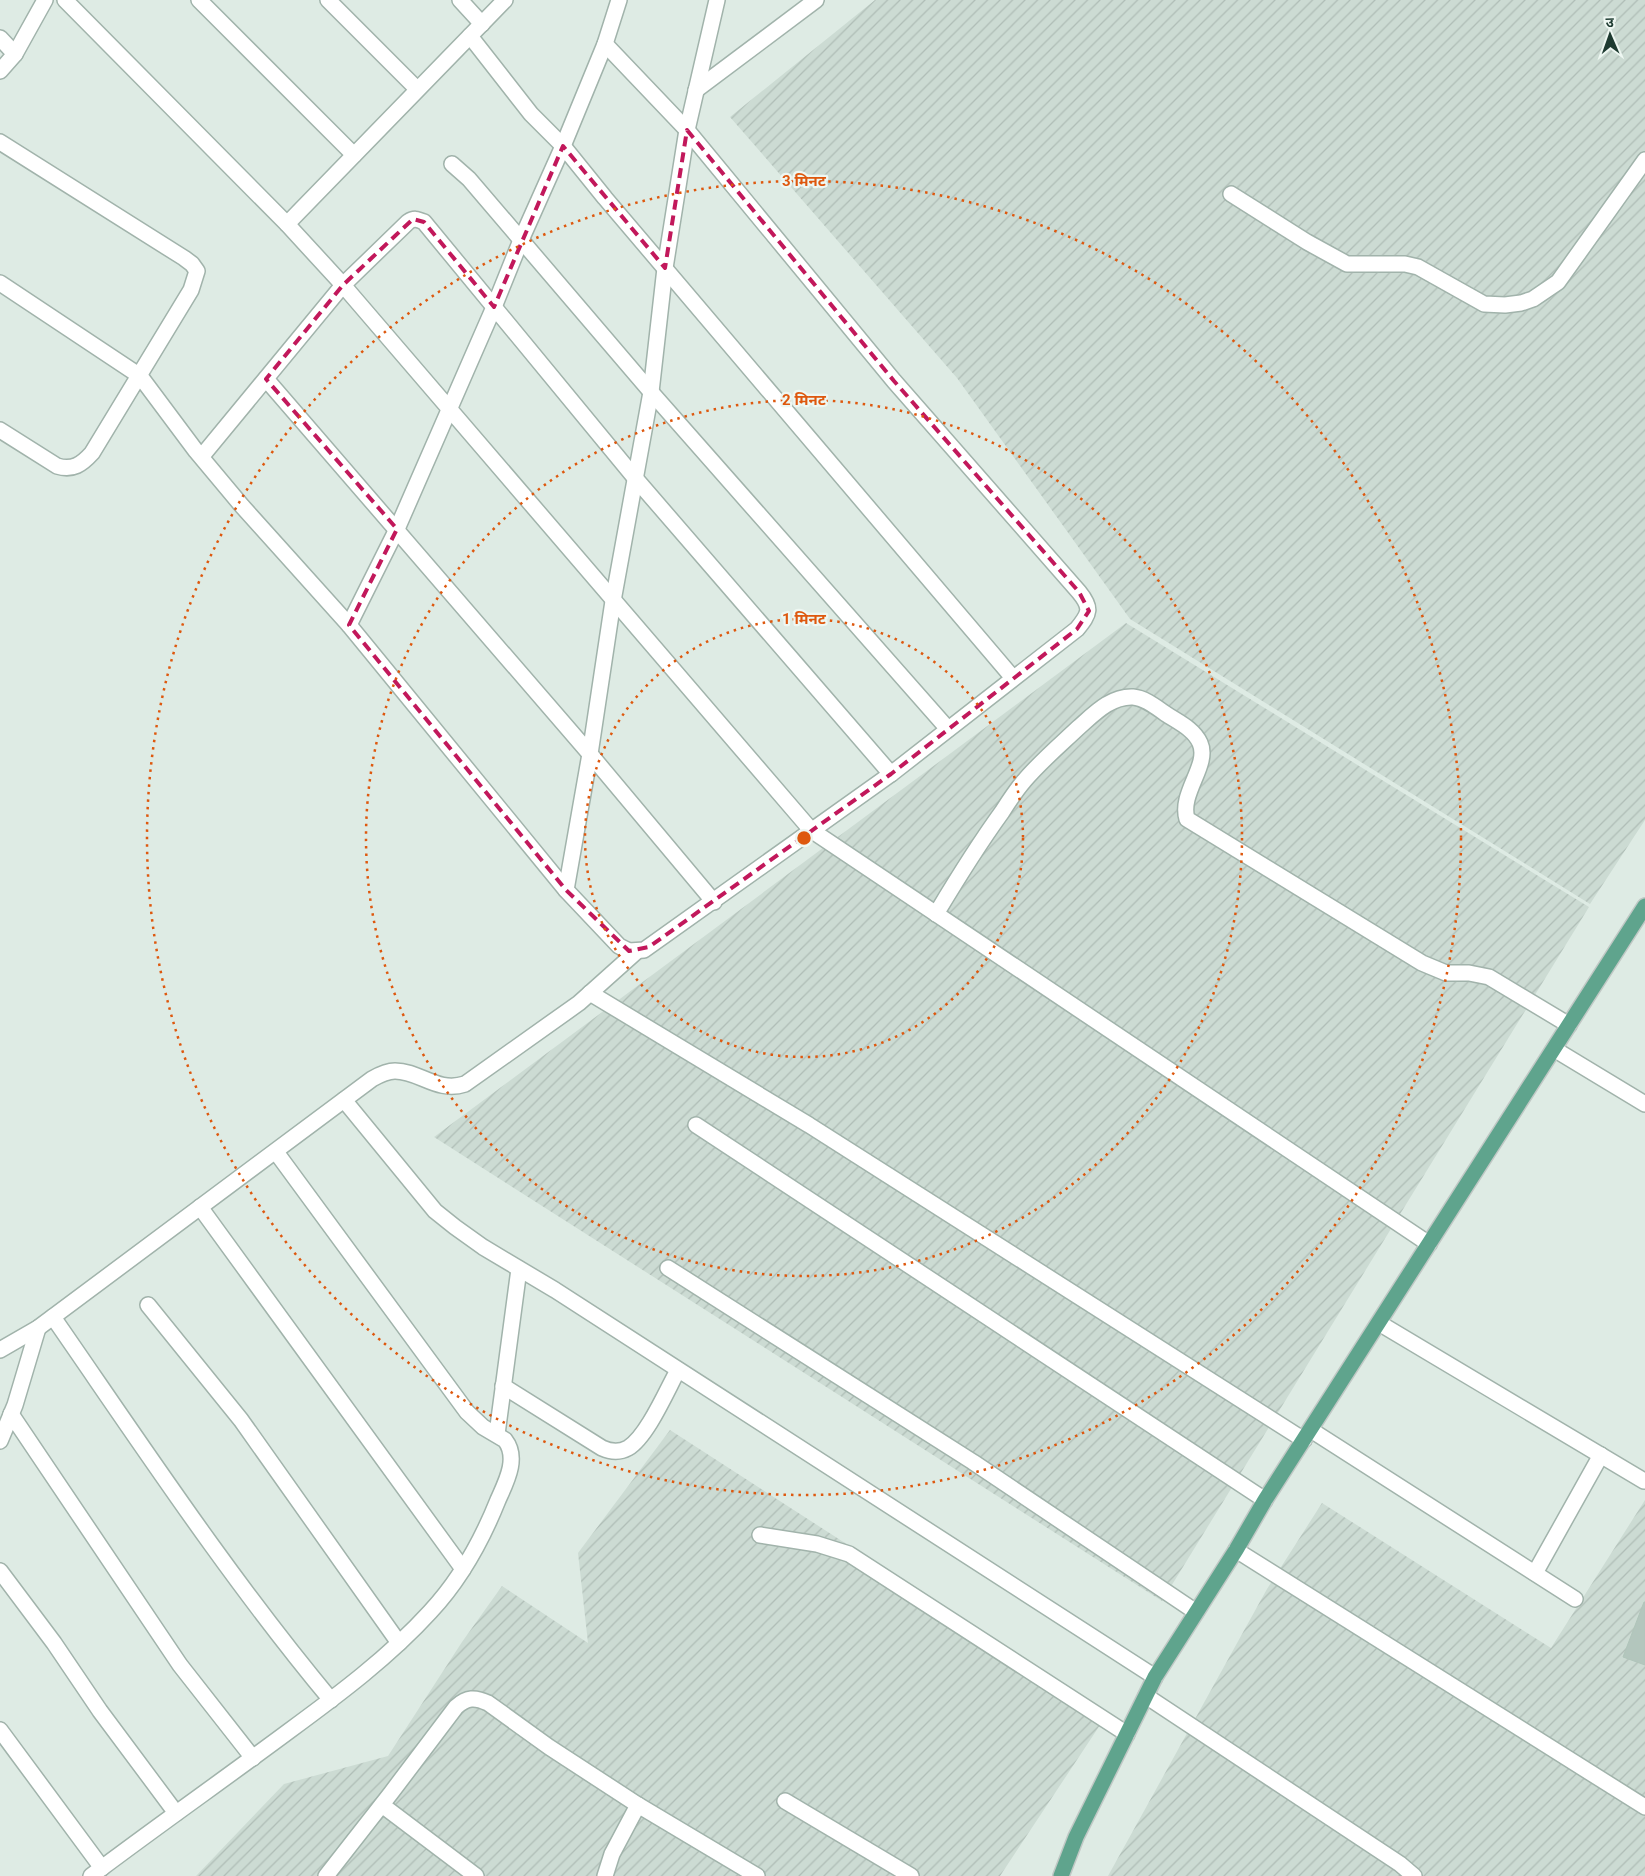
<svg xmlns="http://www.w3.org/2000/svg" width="1645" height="1876" font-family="Roboto,'Noto Sans Devanagari',sans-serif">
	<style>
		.industrial { fill: url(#industrial-furrows) }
		.building { fill: #b3c6bd; stroke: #b0c5ba }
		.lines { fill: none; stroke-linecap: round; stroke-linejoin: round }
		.minor-casing { stroke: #a1b3ab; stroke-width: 18 }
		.major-casing { stroke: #c0c8c5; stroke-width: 18 }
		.minor { stroke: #fff; stroke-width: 15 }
		.major { stroke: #5fa48d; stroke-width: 15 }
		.marked { fill: none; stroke: #c2185b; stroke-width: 4; stroke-dasharray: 10 6; stroke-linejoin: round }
		.ring { fill: none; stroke: #de580e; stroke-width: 2.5; stroke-dasharray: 2.5 5 }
		.centre { fill: #de580e; stroke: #eef7f2; stroke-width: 2.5 }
		.ring-label { font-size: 15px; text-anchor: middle; font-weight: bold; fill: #de580e; stroke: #eef7f2; stroke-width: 4.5; stroke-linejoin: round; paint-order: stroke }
	</style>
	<defs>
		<pattern id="industrial-furrows" width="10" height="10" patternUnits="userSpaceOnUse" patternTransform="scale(1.25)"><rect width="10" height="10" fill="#ccdbd3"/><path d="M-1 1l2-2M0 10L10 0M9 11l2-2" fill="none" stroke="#afbdb6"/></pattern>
	</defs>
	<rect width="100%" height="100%" fill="#deebe4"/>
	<!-- industrial -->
	<g class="industrial">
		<polygon points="875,0 1645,0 1645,820 1590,904 1130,619 957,378 730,117"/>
		<polygon points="1126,623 1589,907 1162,1601 434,1137"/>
		<polygon points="670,1430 1108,1713 1000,1876 196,1876 284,1784 388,1756 462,1642 502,1586 588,1643 578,1553"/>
		<polygon points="1645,1500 1645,1876 1108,1876 1267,1589 1322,1503 1551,1648"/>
	</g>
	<!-- building -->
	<polygon class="building" points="1644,1602 1645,1602 1645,1665 1623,1657"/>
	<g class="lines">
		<defs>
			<g id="minor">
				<polyline points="65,0 287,224 343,285 811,830 1429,1244"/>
				<polyline points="199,0 354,155"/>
				<polyline points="328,0 417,89"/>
				<polyline points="460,0 482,24"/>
				<polyline points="470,36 531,114 563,146 605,198 1013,678"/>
				<polyline points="0,38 15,54"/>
				<polyline points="0,71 15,54 45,0"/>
				<polyline points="696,90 816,0"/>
				<path d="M0 142 184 258 192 264 197 271 191 290 92 453C82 464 73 471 57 466L0 430"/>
				<polyline points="452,164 469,179 651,392 948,729"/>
				<polyline points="1231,194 1307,242 1347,264 1405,264 1418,267 1484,304 1505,305 1521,303 1533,299 1558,282 1645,160"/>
				<polyline points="287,224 505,0"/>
				<path d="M0 283 140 376 196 451 242 506 349 625 566 890 619 946 629 951 644 950 891 774 1077 629C1090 613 1092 608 1079 592L894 381 687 130 605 44"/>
				<polyline points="266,379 590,754 714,902"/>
				<path d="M202 456 343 285 408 222C414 218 417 219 424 222L635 478 891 774"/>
				<polyline points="349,625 397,529 494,307 521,240 563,146 605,44 619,0"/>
				<polyline points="566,890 590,754 613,601 651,392 665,268 687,130 717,0"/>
				<path d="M936 914C957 879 978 845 1002 812 1009 801 1016 790 1024 781 1040 762 1060 745 1078 728 1093 715 1110 696 1133 697 1145 698 1156 707 1166 714 1178 722 1194 729 1200 743 1210 765 1179 793 1187 819L1422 963 1446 973H1469L1489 977 1569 1025"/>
				<polyline points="590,993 809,1125 1304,1440"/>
				<polyline points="1554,1049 1645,1104"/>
				<polyline points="344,1100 435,1211 455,1227 483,1247 555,1290 1155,1677"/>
				<polyline points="696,1125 1265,1500"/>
				<polyline points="200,1207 463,1569"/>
				<polyline points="668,1268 973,1462 1196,1612"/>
				<polyline points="148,1305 241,1420 399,1643"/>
				<path d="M53 1317C143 1447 230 1579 331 1700"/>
				<polyline points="1379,1323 1644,1481"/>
				<path d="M0 1350 38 1328 372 1079C379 1075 387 1071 395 1071 420 1071 437 1093 465 1084L579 1003 636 952"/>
				<path d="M503 1386 602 1448C611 1452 619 1453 628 1448 647 1437 667 1390 678 1370"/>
				<polyline points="11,1414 180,1665 253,1758"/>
				<polyline points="1311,1430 1575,1599"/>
				<polyline points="497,1434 519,1269"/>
				<polyline points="0,1441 15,1405 38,1328"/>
				<polyline points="760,1535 817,1544 849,1554 1127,1734"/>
				<polyline points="1236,1550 1645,1807"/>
				<polyline points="0,1571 54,1643 100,1711 176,1813"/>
				<polyline points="1535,1573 1601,1455"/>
				<polyline points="1146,1696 1400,1864 1414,1876"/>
				<polyline points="0,1730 102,1868"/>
				<polyline points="785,1801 911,1876"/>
				<polyline points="382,1805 476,1876"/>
				<path d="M91 1876C156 1827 223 1780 289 1731 338 1695 389 1657 430 1612 460 1580 482 1540 498 1500 506 1482 519 1458 505 1440L483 1427 467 1412 276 1152"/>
				<path d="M326 1876 391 1793 456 1707C467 1697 475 1697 488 1703L549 1747 638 1805 757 1876"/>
				<polyline points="605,1876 612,1854 638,1805"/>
			</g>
			<polyline id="major" points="1061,1876 1076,1837 1155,1677 1236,1550 1265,1500 1645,906"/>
		</defs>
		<!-- minor casing -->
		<use href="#minor" class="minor-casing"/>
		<!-- major casing -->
		<use href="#major" class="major-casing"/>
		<!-- minor -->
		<use href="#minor" class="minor"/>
		<!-- major -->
		<use href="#major" class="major"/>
	</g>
	<!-- marked area -->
	<path class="marked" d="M687 130 894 381 1079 592 1089 611 1077 629 891 774 649 947 629 951 566 890 349 625 397 529 266 379 343 285 413 219 424 222 494 307 563 146 665 268Z"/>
	<!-- distance rings -->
	<g class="ring">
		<circle cx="804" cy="838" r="219"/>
		<circle cx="804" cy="838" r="438"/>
		<circle cx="804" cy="838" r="657"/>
	</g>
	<circle cx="804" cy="838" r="8" class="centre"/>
	<g class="ring-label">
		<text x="804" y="186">3 मिनट</text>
		<text x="804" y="405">2 मिनट</text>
		<text x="804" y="624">1 मिनट</text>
	</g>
	<!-- north arrow -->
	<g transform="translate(1610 35) rotate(358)" stroke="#eef7f2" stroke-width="4" paint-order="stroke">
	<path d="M0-4L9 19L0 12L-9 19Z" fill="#1e3b31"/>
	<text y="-8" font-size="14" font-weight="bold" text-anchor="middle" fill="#1e3b31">उ</text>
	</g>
</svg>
